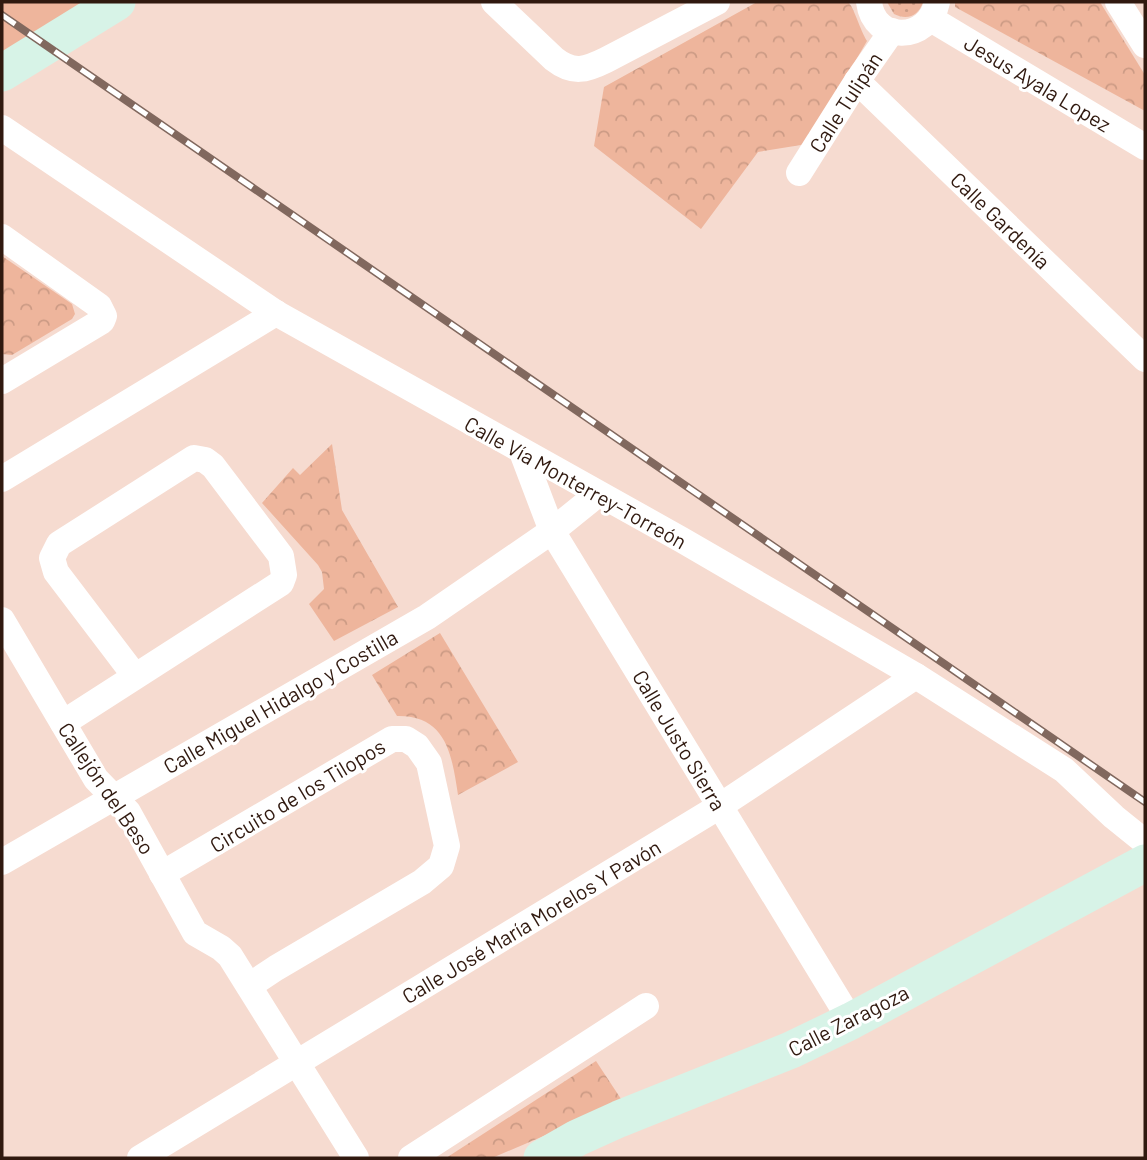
<svg xmlns="http://www.w3.org/2000/svg" width="1147" height="1160" font-family="Barlow,sans-serif">
	<style>
		.grass { fill: #eeb59c }
		.park { fill: url(#park-crowns) }
		.garden { fill: url(#garden-dots) }
		.lines { fill: none; stroke-linecap: round; stroke-linejoin: round }
		.street { stroke: #fff; stroke-width: 26 }
		.secondary { stroke: #d7f3e7; stroke-width: 37 }
		.rail-casing { stroke: #81685e; stroke-width: 8 }
		.rail { stroke: #fff; stroke-width: 5; stroke-dasharray: 16; stroke-linecap: butt }
		.labels { text-anchor: middle; dominant-baseline: central; stroke-width: 6; stroke-linejoin: round; paint-order: stroke }
		.street-label { font-size: 21px; fill: #30190f; stroke: #fff }
	</style>
	<defs>
		<pattern id="park-crowns" width="20" height="18" patternUnits="userSpaceOnUse" patternTransform="scale(1.75)"><rect width="20" height="18" fill="#eeb59c"/><path d="M2 6a3 3 0 1 1 6 0M12 15a3 3 0 1 1 6 0" fill="none" stroke="#cc9b85"/></pattern>
		<pattern id="garden-dots" width="8" height="8" patternUnits="userSpaceOnUse" patternTransform="scale(1.75)"><rect width="8" height="8" fill="#eeb59c"/><path d="M2 2h.1M6 6h.1" fill="none" stroke="#cc9b85" stroke-width="1.8" stroke-linecap="round"/></pattern>
	</defs>
	<rect width="100%" height="100%" fill="#f6dbd0"/>
	<!-- grass -->
	<polygon class="grass" points="2,2 88,2 2,54"/>
	<!-- park -->
	<g class="park">
		<path d="M757 2H848C854 7 860 30 867 41L807 144 758 152 701 229 594 146 604 87Z"/>
		<polygon points="955,2 1100,2 1145,75 1145,111 955,7"/>
		<polygon points="2,256 72,304 75,314 72,319 12,355 2,354"/>
		<polygon points="332,444 342,510 398,607 334,641 309,604 324,589 322,572 318,565 262,503 293,468 300,475"/>
		<path d="M440 633 518 762 458 795C452 756 447 715 397 716L372 675Z"/>
		<polygon points="596,1061 623,1102 492,1158 446,1158"/>
	</g>
	<!-- garden -->
	<path class="garden" d="M887 2H923C919 15 908 21 894 14Z"/>
	<g class="lines">
		<!-- street -->
		<g class="street">
			<path d="M494 2 554 59C573 74 586 70 606 60L717 2"/>
			<path d="M869 2C874 44 929 42 937 2"/>
			<polyline points="1118,2 1145,45"/>
			<polyline points="931,19 1145,147"/>
			<polyline points="857,81 1145,359"/>
			<polyline points="2,128 276,313 682,540 916,676 1064,770 1114,817 1145,842"/>
			<polyline points="799,173 857,81 892,31"/>
			<polyline points="2,237 99,306 104,316 102,321 2,381"/>
			<polyline points="522,452 552,531 851,1021"/>
			<polyline points="2,479 276,313"/>
			<polyline points="2,620 96,779 128,812 195,933 221,948 230,956 356,1158"/>
			<polyline points="63,723 281,583 284,575 281,556 213,466 205,460 194,458 59,544 52,558 56,572 135,676"/>
			<polyline points="2,862 427,617 552,531 598,494"/>
			<polyline points="162,874 392,739 406,739 417,746 429,763 447,846 441,866 422,882 276,968 249,986"/>
			<polyline points="140,1158 720,806 916,676"/>
			<polyline points="411,1158 646,1006"/>
		</g>
		<!-- secondary -->
		<g class="secondary">
			<polyline points="2,73 117,2"/>
			<polyline points="542,1158 577,1138 619,1119 791,1050 851,1021 1145,863"/>
		</g>
		<defs>
			<polyline id="rail" points="2,15 1145,802"/>
		</defs>
		<!-- rail casing -->
		<use href="#rail" class="rail-casing"/>
		<!-- rail -->
		<use href="#rail" class="rail"/>
	</g>
	<g class="labels">
		<!-- street labels -->
		<g class="street-label">
			<text transform="translate(1038 83) rotate(31)">Jesus Ayala Lopez</text>
			<text transform="translate(845 102) rotate(-57)">Calle Tulipán</text>
			<text transform="translate(1001 220) rotate(44)">Calle Gardenía</text>
			<text transform="translate(576 482) rotate(29)">Calle Vía Monterrey-Torreón</text>
			<text transform="translate(280 701) rotate(-30)">Calle Miguel Hidalgo y Costilla</text>
			<text transform="translate(680 740) rotate(59)">Calle Justo Sierra</text>
			<text transform="translate(107 788) rotate(56)">Callejón del Beso</text>
			<text transform="translate(297 795) rotate(-31)">Circuito de los Tilopos</text>
			<text transform="translate(531 921) rotate(-31)">Calle José María Morelos Y Pavón</text>
			<text transform="translate(848 1020) rotate(-27)">Calle Zaragoza</text>
		</g>
	</g>
	<!-- border -->
	<rect width="1147" height="1160" fill="none" stroke="#30190f" stroke-width="7"/>
</svg>
